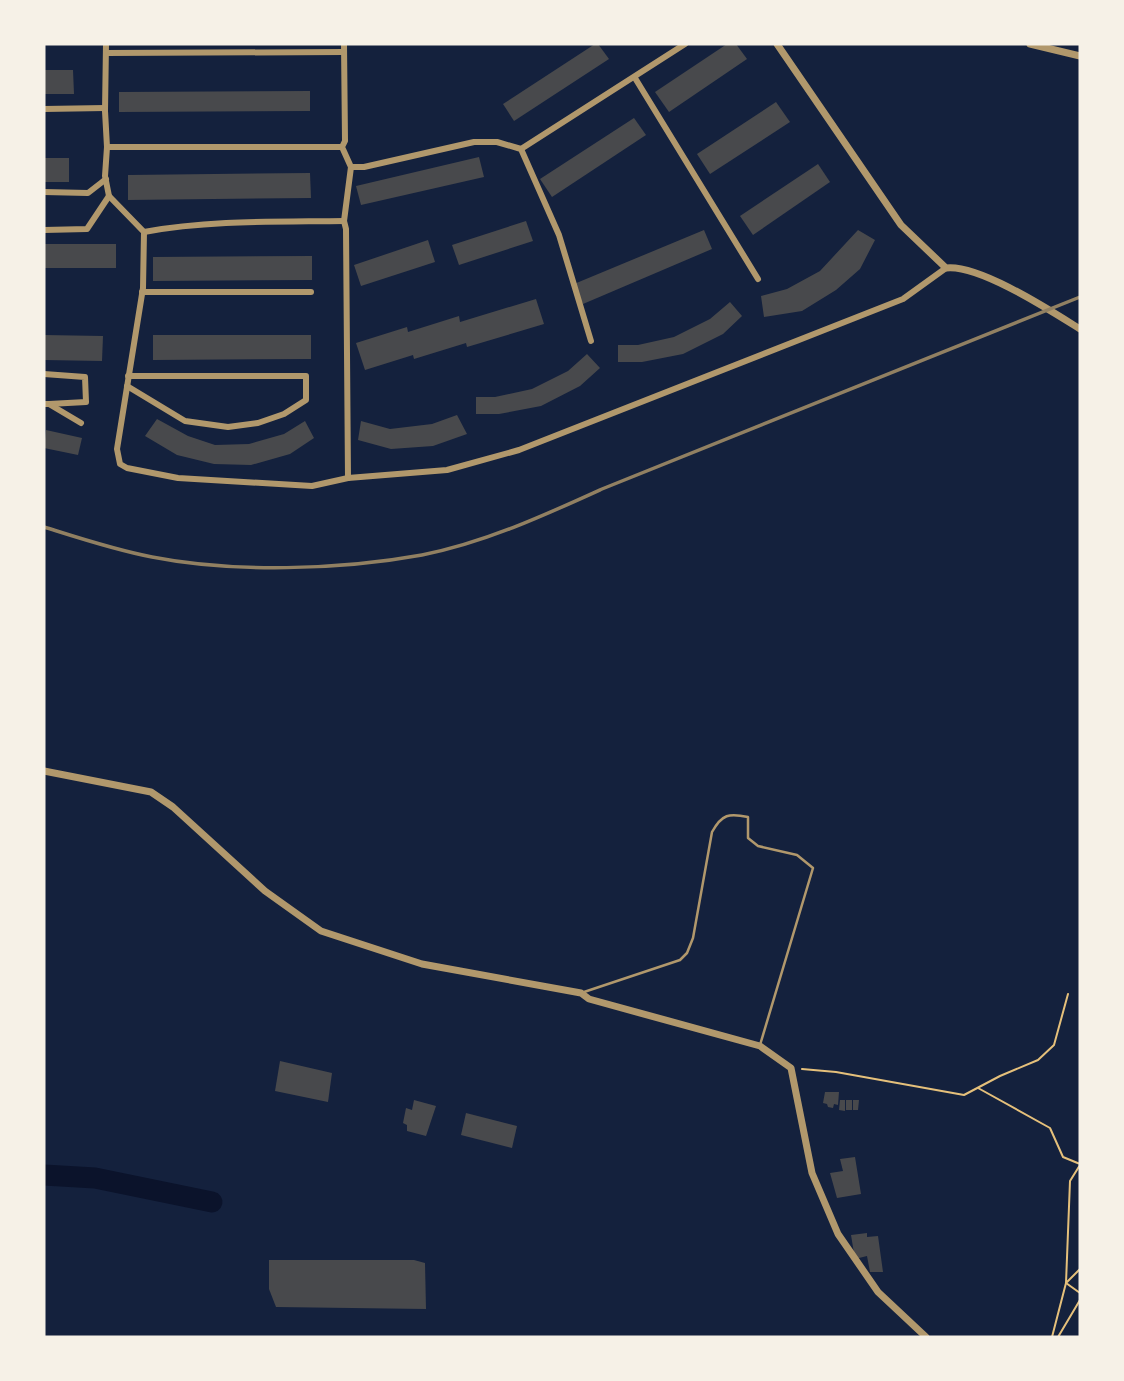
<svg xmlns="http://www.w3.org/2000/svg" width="1124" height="1381" font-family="Overpass,sans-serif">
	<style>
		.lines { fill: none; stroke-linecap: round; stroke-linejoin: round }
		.river { stroke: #0b132b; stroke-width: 21 }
		.building { fill: #48494c }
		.path { stroke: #e5c07b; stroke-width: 2 }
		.service { stroke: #b1986c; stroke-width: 2.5 }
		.minor { stroke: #b1986c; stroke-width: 6 }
		.tertiary { stroke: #b1986c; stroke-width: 7 }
		.rail { stroke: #918062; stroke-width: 3.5 }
	</style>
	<rect width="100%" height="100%" fill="#14213d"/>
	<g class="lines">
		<!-- river -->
		<polyline class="river" points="44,1175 95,1178 212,1202"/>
	</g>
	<!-- building -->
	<g class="building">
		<polygon points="595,44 598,44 609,59 514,121 503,104"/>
		<polygon points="727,44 736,44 747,59 669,112 655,92"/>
		<polygon points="44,70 73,70 74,94 44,94"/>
		<polygon points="310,91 310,111 119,112 119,92"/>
		<polygon points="776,102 790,122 710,174 697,154"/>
		<polygon points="634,118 646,135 552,197 540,179"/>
		<polygon points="479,157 484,177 361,205 356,186"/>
		<rect x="44" y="158" width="25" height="24"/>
		<polygon points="818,164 830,182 753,235 740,216"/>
		<polygon points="310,173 311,198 128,200 128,175"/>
		<polygon points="526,221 533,241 459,265 452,245"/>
		<polygon points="704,230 712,249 583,304 574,284"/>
		<polygon points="858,230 875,240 860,269 836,290 802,311 764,317 761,296 787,289 820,271"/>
		<polygon points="428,240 435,262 361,286 354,265"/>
		<rect x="44" y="244" width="72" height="24"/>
		<polygon points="312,256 312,280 153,281 153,257"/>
		<polygon points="536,299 544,324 467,347 466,343 414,359 413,355 365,370 356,343 407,327 408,332 459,316 460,322"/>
		<polygon points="730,302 742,316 723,334 683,354 642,362 618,362 618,345 638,345 674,337 710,319"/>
		<polygon points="44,335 103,336 102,361 44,360"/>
		<polygon points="153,335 311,335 311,359 153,360"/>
		<polygon points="587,354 600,368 580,386 541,406 499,414 476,414 476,397 495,397 532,389 568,371"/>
		<polygon points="457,415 467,434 433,446 391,449 358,440 361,421 390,429 432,424"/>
		<polygon points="157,419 188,436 215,445 249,444 284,434 305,421 314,438 290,454 251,465 214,464 177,455 145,436"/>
		<polygon points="46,430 82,438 78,455 44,448"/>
		<polygon points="280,1061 332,1073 328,1102 275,1091"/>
		<polygon points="825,1092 839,1092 838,1105 834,1104 833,1108 828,1107 827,1104 823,1103"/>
		<polygon points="414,1100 436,1106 426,1136 407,1131 407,1125 403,1123 406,1108 412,1110"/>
		<polygon points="840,1100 845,1100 845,1111 839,1110"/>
		<rect x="846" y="1100" width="6" height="10"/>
		<polygon points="853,1100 859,1100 858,1110 853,1110"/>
		<polygon points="466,1113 517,1126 512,1148 461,1135"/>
		<polygon points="855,1157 861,1194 837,1198 830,1173 843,1171 840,1159"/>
		<polygon points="867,1233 867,1237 878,1236 883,1272 870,1272 867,1256 855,1259 851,1235"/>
		<polygon points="269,1260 414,1260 425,1263 426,1309 276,1307 269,1289"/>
	</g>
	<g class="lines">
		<!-- path -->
		<g class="path">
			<polyline points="802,1069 836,1072 964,1095 1000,1076 1038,1060 1054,1045 1068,994"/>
			<polyline points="978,1088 1050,1128 1063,1157 1080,1164"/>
			<polyline points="1080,1269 1066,1283 1080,1293"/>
			<polyline points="1052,1337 1066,1283 1070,1181 1080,1165"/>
			<polyline points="1058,1337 1080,1300"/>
		</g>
		<!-- service -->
		<path class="service" d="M584 992 680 960 687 953 693 938 712 832C722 814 729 813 748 817V838L758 846 797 855 813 868 760 1045"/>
		<!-- minor -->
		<g class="minor">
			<polyline points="106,44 105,111 107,147 105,176 109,196 144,232 143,288 117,449 120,464 127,468 178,478 312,486 348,478 447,470 519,450 903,299 946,268"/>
			<path d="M344 44 345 141 342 147 351 167 344 221 346 229C346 312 348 395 348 478"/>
			<polyline points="106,53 344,52"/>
			<polyline points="635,78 758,279"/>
			<polyline points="44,109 105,108"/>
			<polyline points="107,147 342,147"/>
			<polyline points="521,149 685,44"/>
			<polyline points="351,167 364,167 474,142 497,142 521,149 559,235 591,341"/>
			<polyline points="44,192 88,193 106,179"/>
			<polyline points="44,230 87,229 109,196"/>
			<path d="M144 232C210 220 277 222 344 221"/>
			<polyline points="142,292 311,292"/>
			<polyline points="44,374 85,377 86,402 49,404"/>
			<polyline points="127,386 185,421 228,427 258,423 284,414 306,400 306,376 128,376"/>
			<polyline points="44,404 49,404 81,423"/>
		</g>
		<!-- tertiary -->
		<g class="tertiary">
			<path d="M777 44 901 225 946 268C979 264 1051 311 1080 329"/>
			<polyline points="1030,44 1080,56"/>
			<polyline points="44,771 151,792 173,807 265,891 321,931 422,964 581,993 589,999 760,1046 791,1068 812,1173 838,1234 878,1292 926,1337"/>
		</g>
		<!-- rail -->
		<path class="rail" d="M44 527C79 538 115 550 152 557 233 573 340 570 422 555 484 543 545 515 602 489L1080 297"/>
	</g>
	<!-- border -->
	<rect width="1124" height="1381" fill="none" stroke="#f6f1e7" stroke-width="91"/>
</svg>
